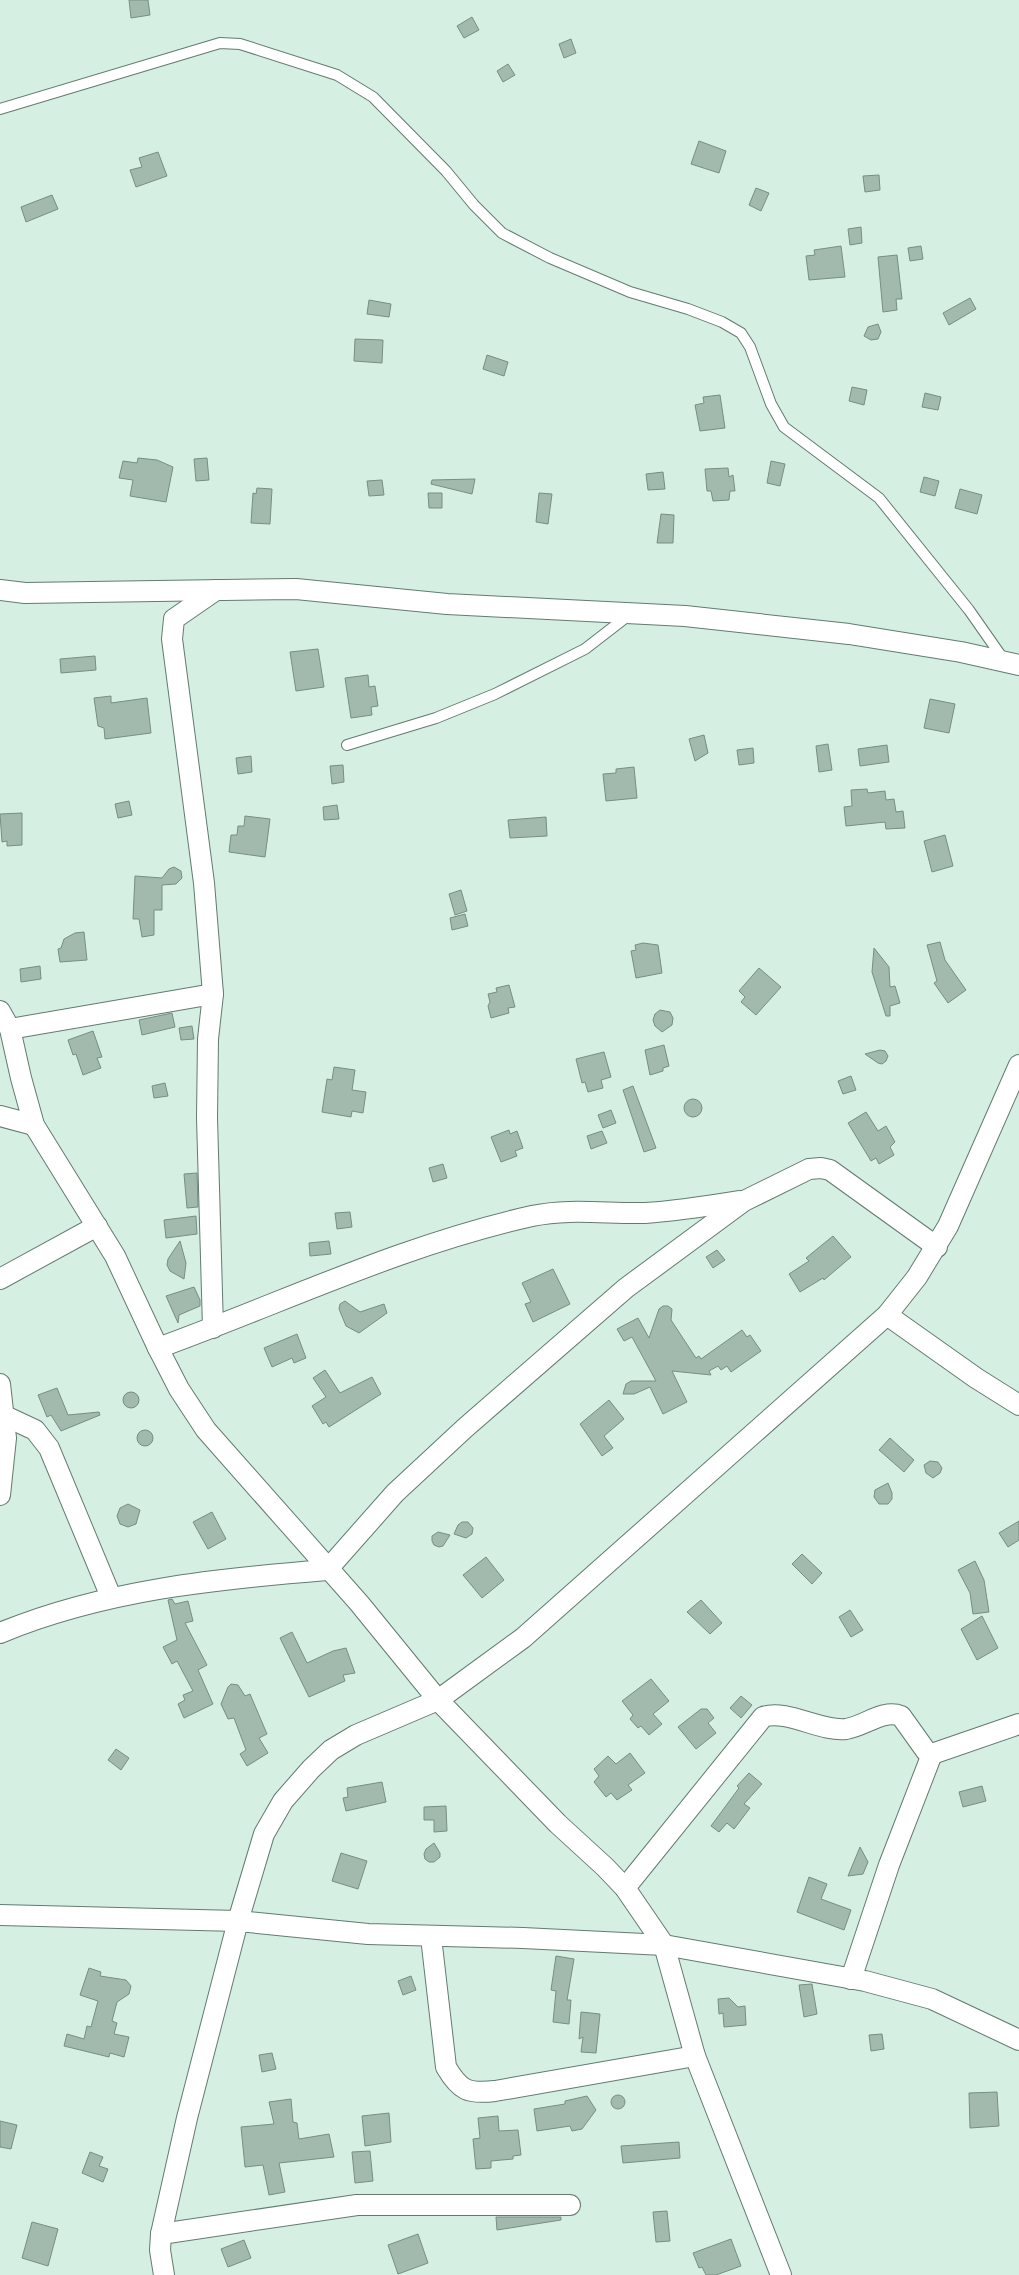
<svg xmlns="http://www.w3.org/2000/svg" width="1019" height="2275" font-family="'Alegreya Sans',sans-serif">
	<style>
		.building { fill: #a2baae; stroke: #778f83 }
		.lines { fill: none; stroke-linecap: round; stroke-linejoin: round }
		.lane-casing { stroke: #647b6f; stroke-width: 12 }
		.street-casing { stroke: #647b6f; stroke-width: 22 }
		.lane { stroke: #fff; stroke-width: 10 }
		.street { stroke: #fff; stroke-width: 20 }
	</style>
	<rect width="100%" height="100%" fill="#d5efe2"/>
	<!-- building -->
	<g class="building">
		<polygon points="129,0 148,0 150,15 131,18"/>
		<polygon points="472,17 479,30 464,38 457,26"/>
		<polygon points="571,39 576,53 564,58 559,44"/>
		<polygon points="508,64 515,75 503,82 497,71"/>
		<polygon points="699,141 726,151 719,173 691,164"/>
		<polygon points="158,152 167,176 136,187 130,170 142,167 139,158"/>
		<polygon points="879,175 880,190 865,192 863,176"/>
		<polygon points="756,188 769,193 761,211 749,205"/>
		<polygon points="52,195 58,209 26,222 21,207"/>
		<polygon points="861,227 862,243 850,245 848,229"/>
		<polygon points="841,246 845,277 809,280 806,256 815,255 814,250"/>
		<polygon points="921,246 923,259 910,261 908,248"/>
		<polygon points="897,255 902,299 896,299 897,310 883,312 878,257"/>
		<polygon points="970,298 976,309 949,325 943,313"/>
		<polygon points="369,300 391,304 389,317 367,314"/>
		<polygon points="878,324 881,332 878,339 871,340 864,336 868,327"/>
		<polygon points="355,339 383,340 382,363 354,361"/>
		<polygon points="487,355 508,362 504,376 483,369"/>
		<polygon points="852,387 867,390 864,405 849,401"/>
		<polygon points="925,393 941,397 938,410 922,407"/>
		<polygon points="720,395 725,428 700,431 695,405 704,403 703,397"/>
		<polygon points="138,458 157,460 173,467 166,502 130,496 133,480 119,478 123,461 137,463"/>
		<polygon points="207,458 209,480 196,481 194,459"/>
		<polygon points="771,461 785,464 780,486 767,483"/>
		<polygon points="728,468 729,477 733,475 735,491 730,491 729,500 713,501 711,491 707,491 705,469"/>
		<polygon points="663,472 665,489 648,490 646,474"/>
		<polygon points="924,477 939,481 935,496 920,492"/>
		<polygon points="475,479 472,494 431,484 432,480"/>
		<polygon points="382,480 384,495 369,496 367,481"/>
		<polygon points="257,488 272,489 270,524 251,523 253,493 256,494"/>
		<polygon points="960,489 982,495 977,514 955,508"/>
		<polygon points="428,493 442,493 442,508 429,508"/>
		<polygon points="539,493 552,494 548,524 536,522"/>
		<polygon points="661,514 674,515 673,543 657,543"/>
		<polygon points="318,649 324,687 296,691 290,652"/>
		<polygon points="95,656 96,670 61,673 60,659"/>
		<polygon points="368,675 369,687 375,686 378,706 371,707 372,715 351,718 345,678"/>
		<polygon points="111,696 111,703 147,698 151,733 105,739 104,728 98,726 94,698"/>
		<polygon points="930,699 955,704 949,733 924,728"/>
		<polygon points="704,735 708,753 695,761 689,739"/>
		<polygon points="828,744 832,770 819,772 816,746"/>
		<polygon points="887,745 889,762 860,766 858,749"/>
		<polygon points="753,748 754,763 739,765 737,750"/>
		<polygon points="251,756 252,772 238,774 236,758"/>
		<polygon points="343,765 344,782 332,784 330,766"/>
		<polygon points="634,767 637,798 606,801 603,774 616,773 616,769"/>
		<polygon points="867,789 868,793 885,791 886,800 894,799 896,812 903,811 905,828 886,829 885,822 846,826 844,807 852,806 851,790"/>
		<polygon points="129,801 132,815 118,818 115,804"/>
		<polygon points="337,805 339,819 324,820 323,807"/>
		<polygon points="22,813 22,845 7,846 7,841 2,842 0,814"/>
		<polygon points="245,816 270,819 265,857 229,852 231,835 237,835 238,826 244,826"/>
		<polygon points="546,817 547,836 510,838 508,820"/>
		<polygon points="945,835 953,866 932,872 924,841"/>
		<polygon points="174,867 181,871 182,878 176,884 162,885 162,910 154,910 154,935 142,937 139,919 133,919 135,876 162,878 169,869"/>
		<polygon points="461,890 467,911 455,915 449,894"/>
		<polygon points="465,914 468,926 452,930 450,918"/>
		<polygon points="84,932 87,960 60,962 58,949 61,948 64,939 75,933"/>
		<polygon points="940,942 945,960 966,990 948,1003 934,983 937,981 927,945"/>
		<polygon points="643,943 658,945 662,973 636,978 631,951 636,950 635,945"/>
		<polygon points="874,948 889,967 890,987 895,986 900,1003 890,1006 890,1016 886,1016 872,972"/>
		<polygon points="40,966 41,979 21,982 20,969"/>
		<polygon points="759,968 781,987 756,1015 741,1002 745,997 739,991"/>
		<polygon points="509,985 515,1007 508,1008 509,1013 491,1018 488,1006 490,1002 488,994 497,992 496,988"/>
		<polygon points="660,1010 670,1012 673,1018 672,1025 662,1032 655,1026 653,1020 655,1014"/>
		<polygon points="172,1013 175,1027 142,1035 139,1020"/>
		<polygon points="192,1026 194,1039 181,1040 179,1028"/>
		<polygon points="93,1031 102,1057 97,1058 101,1068 83,1075 76,1054 73,1055 68,1040"/>
		<polygon points="664,1045 669,1066 663,1068 663,1071 650,1075 645,1050"/>
		<polygon points="880,1050 885,1051 888,1056 886,1061 882,1064 878,1063 865,1054"/>
		<polygon points="604,1052 611,1077 601,1080 603,1088 588,1092 585,1082 582,1083 576,1059"/>
		<polygon points="334,1067 355,1070 352,1090 366,1092 363,1113 352,1111 351,1117 322,1112 327,1079 332,1080"/>
		<polygon points="851,1076 856,1090 843,1094 838,1081"/>
		<polygon points="165,1083 168,1096 154,1098 152,1086"/>
		<polygon points="633,1086 656,1148 644,1152 623,1090"/>
		<circle cx="693" cy="1108" r="9"/>
		<polygon points="611,1110 616,1123 603,1128 598,1115"/>
		<polygon points="866,1112 878,1131 886,1126 895,1142 890,1147 894,1155 879,1164 876,1158 871,1161 848,1123"/>
		<polygon points="509,1130 510,1134 517,1131 523,1148 515,1151 517,1156 501,1162 491,1137"/>
		<polygon points="602,1131 607,1143 591,1149 587,1136"/>
		<polygon points="443,1164 447,1178 433,1182 429,1168"/>
		<polygon points="197,1173 198,1207 187,1208 184,1174"/>
		<polygon points="350,1212 352,1227 337,1229 335,1213"/>
		<polygon points="196,1216 197,1234 166,1238 164,1220"/>
		<polygon points="833,1236 851,1257 824,1280 823,1278 800,1292 789,1274 809,1261 806,1258"/>
		<polygon points="180,1241 186,1263 184,1279 170,1271 167,1265 168,1259"/>
		<polygon points="329,1241 331,1254 310,1256 309,1243"/>
		<polygon points="717,1250 725,1260 713,1268 706,1257"/>
		<polygon points="553,1269 570,1304 533,1322 525,1304 531,1302 522,1283"/>
		<polygon points="194,1287 200,1300 200,1306 179,1315 178,1323 166,1296"/>
		<polygon points="345,1301 360,1312 384,1304 387,1313 359,1333 346,1326 339,1309 340,1304"/>
		<polygon points="663,1306 668,1306 672,1309 671,1320 696,1358 699,1356 701,1359 742,1330 747,1337 750,1335 761,1351 731,1372 727,1366 721,1370 718,1366 709,1371 711,1375 672,1371 687,1402 663,1414 650,1387 634,1394 623,1394 626,1384 631,1381 656,1381 632,1337 624,1341 617,1329 638,1318 649,1338 659,1309"/>
		<polygon points="297,1334 306,1358 294,1363 292,1358 272,1367 264,1348"/>
		<polygon points="325,1370 340,1393 372,1377 381,1394 329,1427 326,1422 323,1424 312,1406 326,1397 313,1378"/>
		<polygon points="57,1388 68,1415 99,1412 100,1415 61,1431 51,1415 47,1417 38,1395"/>
		<circle cx="131" cy="1400" r="8"/>
		<polygon points="609,1400 624,1419 604,1436 613,1448 602,1456 580,1424"/>
		<circle cx="145" cy="1438" r="8"/>
		<polygon points="890,1438 914,1460 904,1472 879,1450"/>
		<polygon points="930,1461 938,1462 942,1468 940,1473 933,1478 926,1473 924,1465"/>
		<polygon points="888,1483 892,1493 892,1499 888,1504 879,1504 874,1497 875,1490"/>
		<polygon points="128,1504 140,1510 136,1524 128,1527 120,1524 117,1516 120,1508"/>
		<polygon points="212,1512 226,1539 208,1549 193,1522"/>
		<polygon points="1019,1521 1019,1540 1008,1547 999,1533"/>
		<polygon points="462,1522 468,1522 473,1528 472,1534 466,1538 454,1534 458,1525"/>
		<polygon points="438,1532 450,1535 443,1546 439,1547 434,1545 432,1541 432,1536"/>
		<polygon points="802,1554 822,1573 812,1584 792,1564"/>
		<polygon points="486,1557 504,1580 482,1598 463,1575"/>
		<polygon points="975,1561 984,1580 989,1612 973,1614 970,1593 958,1570"/>
		<polygon points="172,1599 175,1604 188,1601 193,1621 185,1623 207,1665 198,1670 213,1704 184,1718 178,1704 185,1700 183,1695 193,1691 177,1661 172,1664 163,1647 177,1640 168,1600"/>
		<polygon points="701,1600 722,1623 710,1634 687,1612"/>
		<polygon points="850,1610 863,1630 851,1637 839,1617"/>
		<polygon points="982,1616 998,1648 977,1660 961,1629"/>
		<polygon points="292,1632 307,1663 333,1651 346,1648 355,1673 343,1675 345,1681 309,1697 280,1638"/>
		<polygon points="651,1679 669,1701 653,1714 662,1724 649,1735 641,1726 638,1728 630,1719 633,1715 622,1701"/>
		<polygon points="231,1684 238,1685 245,1696 250,1694 267,1734 259,1738 268,1753 247,1766 240,1754 246,1750 234,1718 228,1719 221,1704 228,1687"/>
		<polygon points="741,1696 752,1705 741,1718 730,1708"/>
		<polygon points="701,1709 707,1709 714,1718 708,1723 716,1733 696,1749 678,1727"/>
		<polygon points="116,1749 129,1758 121,1770 108,1760"/>
		<polygon points="630,1753 645,1773 628,1785 632,1790 617,1800 611,1793 606,1797 594,1782 599,1776 594,1769 608,1756 616,1764"/>
		<polygon points="749,1773 762,1784 744,1804 750,1808 734,1829 727,1823 719,1832 711,1826 739,1788 737,1786"/>
		<polygon points="382,1782 386,1802 346,1811 343,1798 348,1797 347,1788"/>
		<polygon points="982,1786 986,1801 963,1807 959,1792"/>
		<polygon points="446,1806 447,1831 434,1832 434,1820 424,1820 424,1807"/>
		<polygon points="434,1843 440,1853 440,1857 434,1862 429,1862 425,1859 424,1854 426,1849"/>
		<polygon points="860,1847 868,1862 863,1874 848,1876"/>
		<polygon points="341,1853 367,1861 358,1889 332,1881"/>
		<polygon points="809,1877 827,1884 821,1899 851,1910 844,1930 797,1912"/>
		<polygon points="556,1956 574,1959 567,2000 571,2000 569,2024 553,2022 556,1991 551,1990"/>
		<polygon points="89,1968 101,1972 100,1976 126,1980 131,1986 129,1994 117,2002 112,2021 117,2023 114,2034 129,2037 124,2057 110,2053 109,2057 64,2046 67,2034 84,2039 87,2026 91,2027 98,2001 80,1995"/>
		<polygon points="411,1976 416,1990 403,1995 398,1981"/>
		<polygon points="812,1984 817,2014 804,2017 799,1985"/>
		<polygon points="729,1998 738,2007 745,2006 746,2025 724,2027 723,2013 719,2014 718,1999"/>
		<polygon points="581,2012 600,2014 596,2053 581,2052 583,2037 579,2039"/>
		<polygon points="882,2034 884,2049 871,2051 869,2035"/>
		<polygon points="272,2053 276,2069 262,2072 259,2055"/>
		<polygon points="997,2092 999,2126 970,2128 969,2093"/>
		<circle cx="618" cy="2102" r="7"/>
		<polygon points="587,2096 596,2110 582,2129 572,2131 570,2126 537,2131 534,2109 565,2104 565,2101"/>
		<polygon points="291,2099 293,2122 297,2123 299,2139 329,2134 334,2157 279,2163 285,2192 269,2195 263,2165 245,2167 241,2127 274,2124 269,2102"/>
		<polygon points="389,2113 391,2142 365,2146 362,2116"/>
		<polygon points="498,2116 499,2131 518,2130 521,2155 513,2156 513,2159 491,2161 491,2168 476,2169 473,2139 480,2138 478,2118"/>
		<polygon points="0,2121 17,2125 11,2149 0,2147"/>
		<polygon points="679,2142 680,2158 623,2163 621,2146"/>
		<polygon points="370,2151 373,2181 355,2183 352,2152"/>
		<polygon points="90,2152 103,2157 99,2166 108,2169 103,2182 82,2173"/>
		<polygon points="667,2211 670,2241 656,2242 653,2212"/>
		<polygon points="496,2217 561,2217 561,2220 497,2230"/>
		<polygon points="32,2222 58,2229 48,2266 22,2258"/>
		<polygon points="418,2234 428,2263 398,2274 388,2245"/>
		<polygon points="731,2239 741,2266 716,2275 706,2275 702,2267 699,2268 693,2253"/>
		<polygon points="244,2240 251,2258 228,2267 221,2249"/>
	</g>
	<g class="lines">
		<defs>
			<g id="lane">
				<polyline points="0,109 220,43 240,44 337,75 373,97 446,171 474,205 502,233 550,258 630,292 688,309 722,322 741,333 750,347 771,404 784,427 879,498 969,610 1004,660"/>
				<polyline points="347,745 436,718 495,694 585,649 629,615"/>
			</g>
			<g id="street">
				<polyline points="0,590 25,593 296,589 447,604 685,616 849,634 961,652 1019,665"/>
				<polyline points="0,1011 10,1029 21,1078 34,1125 115,1256 158,1348 179,1389 206,1430 359,1603 438,1700 558,1824 605,1867 625,1888 664,1945 695,2056 781,2275"/>
				<polyline points="10,1029 213,994"/>
				<polyline points="0,1116 34,1125"/>
				<polyline points="0,1279 97,1226"/>
				<polyline points="887,1315 976,1378 1019,1405"/>
				<polyline points="213,1328 207,1118 208,1039 213,994 204,883 172,639 174,619 216,590"/>
				<path d="M158 1348C282 1303 402 1245 532 1216 569 1208 608 1214 645 1213 677 1211 708 1206 739 1201"/>
				<polyline points="0,1384 6,1438 0,1495"/>
				<polyline points="5,1416 35,1430 49,1448 111,1597"/>
				<path d="M0 1633C104 1590 215 1579 327 1570L395 1493 465 1428 626 1288 744 1201 809 1169 821 1168 830 1170 937 1247"/>
				<path d="M625 1888 763 1717C787 1709 821 1732 846 1729 865 1726 883 1709 901 1716L926 1751 932 1754 1019 1724"/>
				<polyline points="0,1915 238,1921 368,1934 523,1938 664,1945 865,1981 932,1999 1019,2040"/>
				<path d="M431 1937 446 2067C460 2091 468 2094 495 2091L695 2056"/>
				<polyline points="851,1979 889,1865 932,1754"/>
				<polyline points="161,2234 357,2205 570,2205"/>
				<polyline points="164,2275 160,2250 161,2234 187,2118 238,1921 264,1834 283,1801 311,1769 331,1750 356,1735 438,1700 523,1638 887,1315 917,1277 948,1226 1019,1065"/>
			</g>
		</defs>
		<!-- lane casing -->
		<use href="#lane" class="lane-casing"/>
		<!-- street casing -->
		<use href="#street" class="street-casing"/>
		<!-- lane -->
		<use href="#lane" class="lane"/>
		<!-- street -->
		<use href="#street" class="street"/>
	</g>
</svg>
